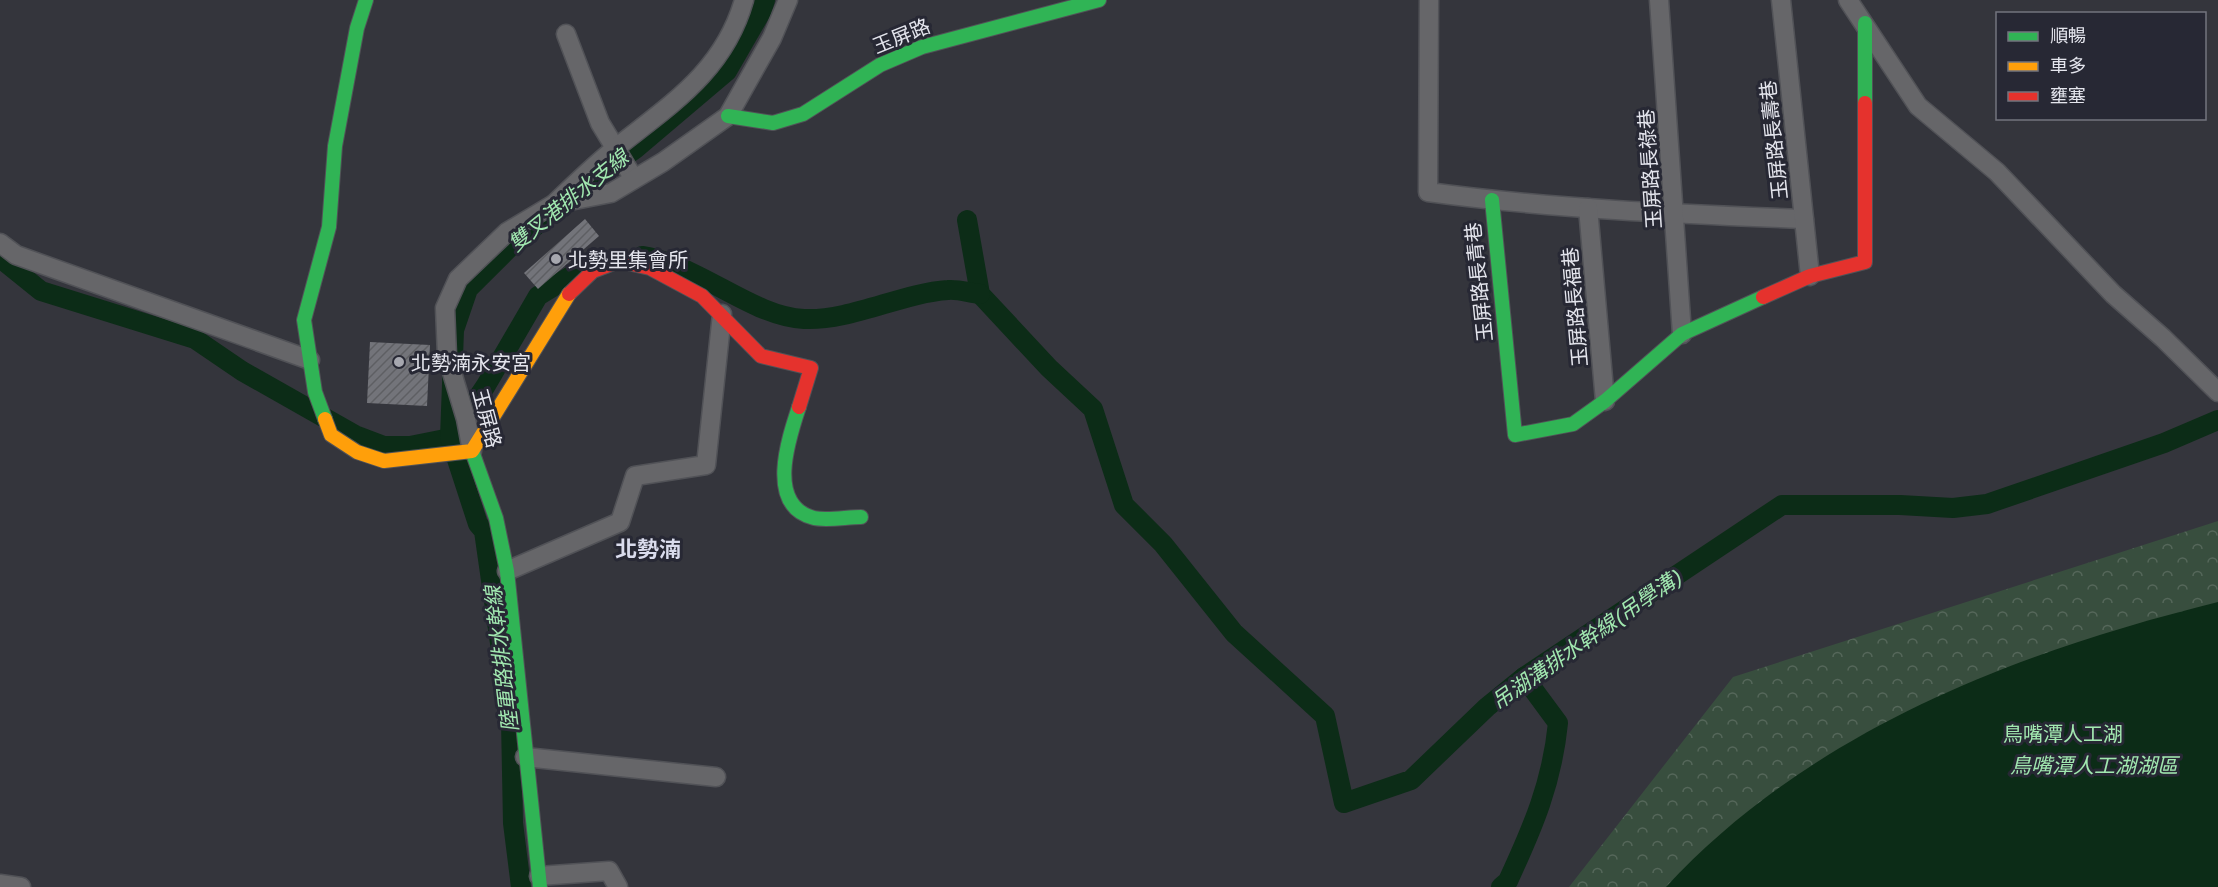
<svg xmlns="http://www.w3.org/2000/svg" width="2218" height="887" font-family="'Golos Text','Noto Sans TC',sans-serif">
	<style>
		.forest { fill: url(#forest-crowns) }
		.water { fill: #0c2c17 }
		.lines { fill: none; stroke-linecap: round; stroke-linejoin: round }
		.canal { stroke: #0c2c17; stroke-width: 20 }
		.building { fill: url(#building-hatch) }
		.street-casing { stroke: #515257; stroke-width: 21 }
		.fast-casing { stroke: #515257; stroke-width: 16 }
		.slow-casing { stroke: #515257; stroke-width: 16 }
		.jam-casing { stroke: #515257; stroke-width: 16 }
		.street { stroke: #666669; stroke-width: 18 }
		.fast { stroke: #30b455; stroke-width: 14 }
		.slow { stroke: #ff9f0a; stroke-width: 14 }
		.jam { stroke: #e5322d; stroke-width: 14 }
		.poi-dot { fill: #a6a7af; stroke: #272834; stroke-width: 2 }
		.labels { text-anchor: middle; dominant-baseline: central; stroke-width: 6; stroke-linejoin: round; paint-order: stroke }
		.street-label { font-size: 20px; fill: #e4e5ed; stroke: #272834 }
		.poi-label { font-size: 20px; fill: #e4e5ed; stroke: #272834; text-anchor: start }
		.park-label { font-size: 20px; fill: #a3eab1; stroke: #272834 }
		.water-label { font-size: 21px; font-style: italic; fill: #a1e8b0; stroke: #272834 }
		.quarter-label { font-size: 22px; font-weight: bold; fill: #dadced; stroke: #272834 }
	</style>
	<defs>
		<pattern id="forest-crowns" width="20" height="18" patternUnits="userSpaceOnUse" patternTransform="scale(1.5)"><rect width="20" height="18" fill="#384e3e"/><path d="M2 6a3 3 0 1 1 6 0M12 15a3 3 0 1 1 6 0" fill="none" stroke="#55675a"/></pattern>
		<pattern id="building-hatch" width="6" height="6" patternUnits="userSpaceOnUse" patternTransform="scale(1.5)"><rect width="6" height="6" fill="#73747a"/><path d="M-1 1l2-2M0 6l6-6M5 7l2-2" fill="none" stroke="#5e5f63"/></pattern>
	</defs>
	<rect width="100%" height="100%" fill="#34353c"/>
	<!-- forest -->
	<polygon class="forest" points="2218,521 2218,887 1569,887 1733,677"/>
	<!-- water -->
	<path class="water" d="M2218 602V887H1666C1810 731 2017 652 2218 602Z"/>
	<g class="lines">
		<!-- canal -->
		<g class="canal">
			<polyline points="967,220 980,294 1049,368 1093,409 1124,505 1163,544 1234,633 1325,716 1344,803 1411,780 1487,707 1524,677 1782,505 1900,505 1953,508 1987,504 2164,443 2218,420"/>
			<path d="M642 256C699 265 753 317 804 319 851 321 902 293 948 290 958 289 970 293 980 294"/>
			<polyline points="0,258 41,291 195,339 242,371 355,435 384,446 410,446 450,438 485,387 538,296 592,263"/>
			<polyline points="521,887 513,823 511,720 484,531 478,524 450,438 454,330 468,289 510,247 587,183 635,149 727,71 761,12 765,0"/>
			<path d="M1501 887 1508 881C1533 827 1552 783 1558 723L1524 677"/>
		</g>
	</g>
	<!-- building -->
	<g class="building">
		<polygon points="585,219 599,236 538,289 524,273"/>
		<polygon points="370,342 430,345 427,406 367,403"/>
	</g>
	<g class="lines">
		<defs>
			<g id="street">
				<path d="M1429 0 1428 192C1553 209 1679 214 1804 219"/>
				<polyline points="1659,0 1682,334"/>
				<polyline points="1781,0 1810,276"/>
				<polyline points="1848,0 1918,106 1997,172 2113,294 2163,338 2218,392"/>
				<polyline points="566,34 600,123 634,179"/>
				<path d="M555 203C575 184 595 164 617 147 671 104 724 71 744 0"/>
				<polyline points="1588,208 1605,401"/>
				<polyline points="0,243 16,255 310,360"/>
				<polyline points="472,451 466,419 447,356 445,308 458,279 507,232 554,204 611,193 663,162 728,116 772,38 788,0"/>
				<polyline points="507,571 620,522 635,476 706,465 722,314"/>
				<polyline points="525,757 716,777"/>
				<polyline points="539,876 609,871 618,887"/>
				<polyline points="0,884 21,887"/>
			</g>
			<g id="fast">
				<polyline points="1865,23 1865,103"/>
				<polyline points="728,116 773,123 803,114 880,65 922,47 1099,0"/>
				<polyline points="1492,200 1515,435 1573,424 1605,401 1682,334 1763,297"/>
				<path d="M799 407C788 440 766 506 814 518 827 521 847 517 861 517"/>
				<polyline points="325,419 315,392 304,320 329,227 335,146 357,28 366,0"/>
				<polyline points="472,451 496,518 507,571 540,887"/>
			</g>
			<polyline id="slow" points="325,419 331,435 357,452 384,461 472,451 569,294"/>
			<g id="jam">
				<polyline points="569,294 593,271 619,261 650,268 702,296 761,356 811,368 799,407"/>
				<polyline points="1763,297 1810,276 1865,262 1865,103"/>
			</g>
		</defs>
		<!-- street casing -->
		<use href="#street" class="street-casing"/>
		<!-- fast casing -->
		<use href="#fast" class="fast-casing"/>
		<!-- slow casing -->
		<use href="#slow" class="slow-casing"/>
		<!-- jam casing -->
		<use href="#jam" class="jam-casing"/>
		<!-- street -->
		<use href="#street" class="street"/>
		<!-- fast -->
		<use href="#fast" class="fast"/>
		<!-- slow -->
		<use href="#slow" class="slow"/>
		<!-- jam -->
		<use href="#jam" class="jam"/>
	</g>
	<!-- markers -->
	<g class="poi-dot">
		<circle cx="556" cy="259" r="6"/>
		<circle cx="399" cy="362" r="6"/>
	</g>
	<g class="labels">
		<!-- street labels -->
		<g class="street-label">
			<text transform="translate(901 35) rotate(-22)">玉屏路</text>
			<text transform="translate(1773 140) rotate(-96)">玉屏路長壽巷</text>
			<text transform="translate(1649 169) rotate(-94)">玉屏路長祿巷</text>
			<text transform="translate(1478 282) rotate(-96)">玉屏路長青巷</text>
			<text transform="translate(1574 307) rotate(-95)">玉屏路長福巷</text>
			<text transform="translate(488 418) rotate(75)">玉屏路</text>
		</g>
		<!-- poi labels -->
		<g class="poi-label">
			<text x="568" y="259">北勢里集會所</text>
			<text x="411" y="362">北勢湳永安宮</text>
		</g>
		<!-- park labels -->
		<g class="park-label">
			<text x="2063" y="733">鳥嘴潭人工湖</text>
		</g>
		<!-- water labels -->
		<g class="water-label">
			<text transform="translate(568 200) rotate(-39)">雙叉港排水支線</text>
			<text transform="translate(1586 639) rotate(-35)">吊湖溝排水幹線(吊學溝)</text>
			<text transform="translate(501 659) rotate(-97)">陸軍路排水幹線</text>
			<text x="2094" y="765">鳥嘴潭人工湖湖區</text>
		</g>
		<!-- quarter labels -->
		<g class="quarter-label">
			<text x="648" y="548">北勢湳</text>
		</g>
	</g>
	<!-- legend -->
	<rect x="1996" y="12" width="210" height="108" fill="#272834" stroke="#73747e" stroke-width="1.5"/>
	<rect x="2008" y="32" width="30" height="9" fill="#30b455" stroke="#73747e" stroke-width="1.5"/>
	<text x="2050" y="42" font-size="18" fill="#e4e5ed">順暢</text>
	<rect x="2008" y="62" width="30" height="9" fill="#ff9f0a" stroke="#73747e" stroke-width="1.5"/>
	<text x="2050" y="72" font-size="18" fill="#e4e5ed">車多</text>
	<rect x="2008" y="92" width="30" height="9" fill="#e5322d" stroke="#73747e" stroke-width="1.5"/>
	<text x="2050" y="102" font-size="18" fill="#e4e5ed">壅塞</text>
</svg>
